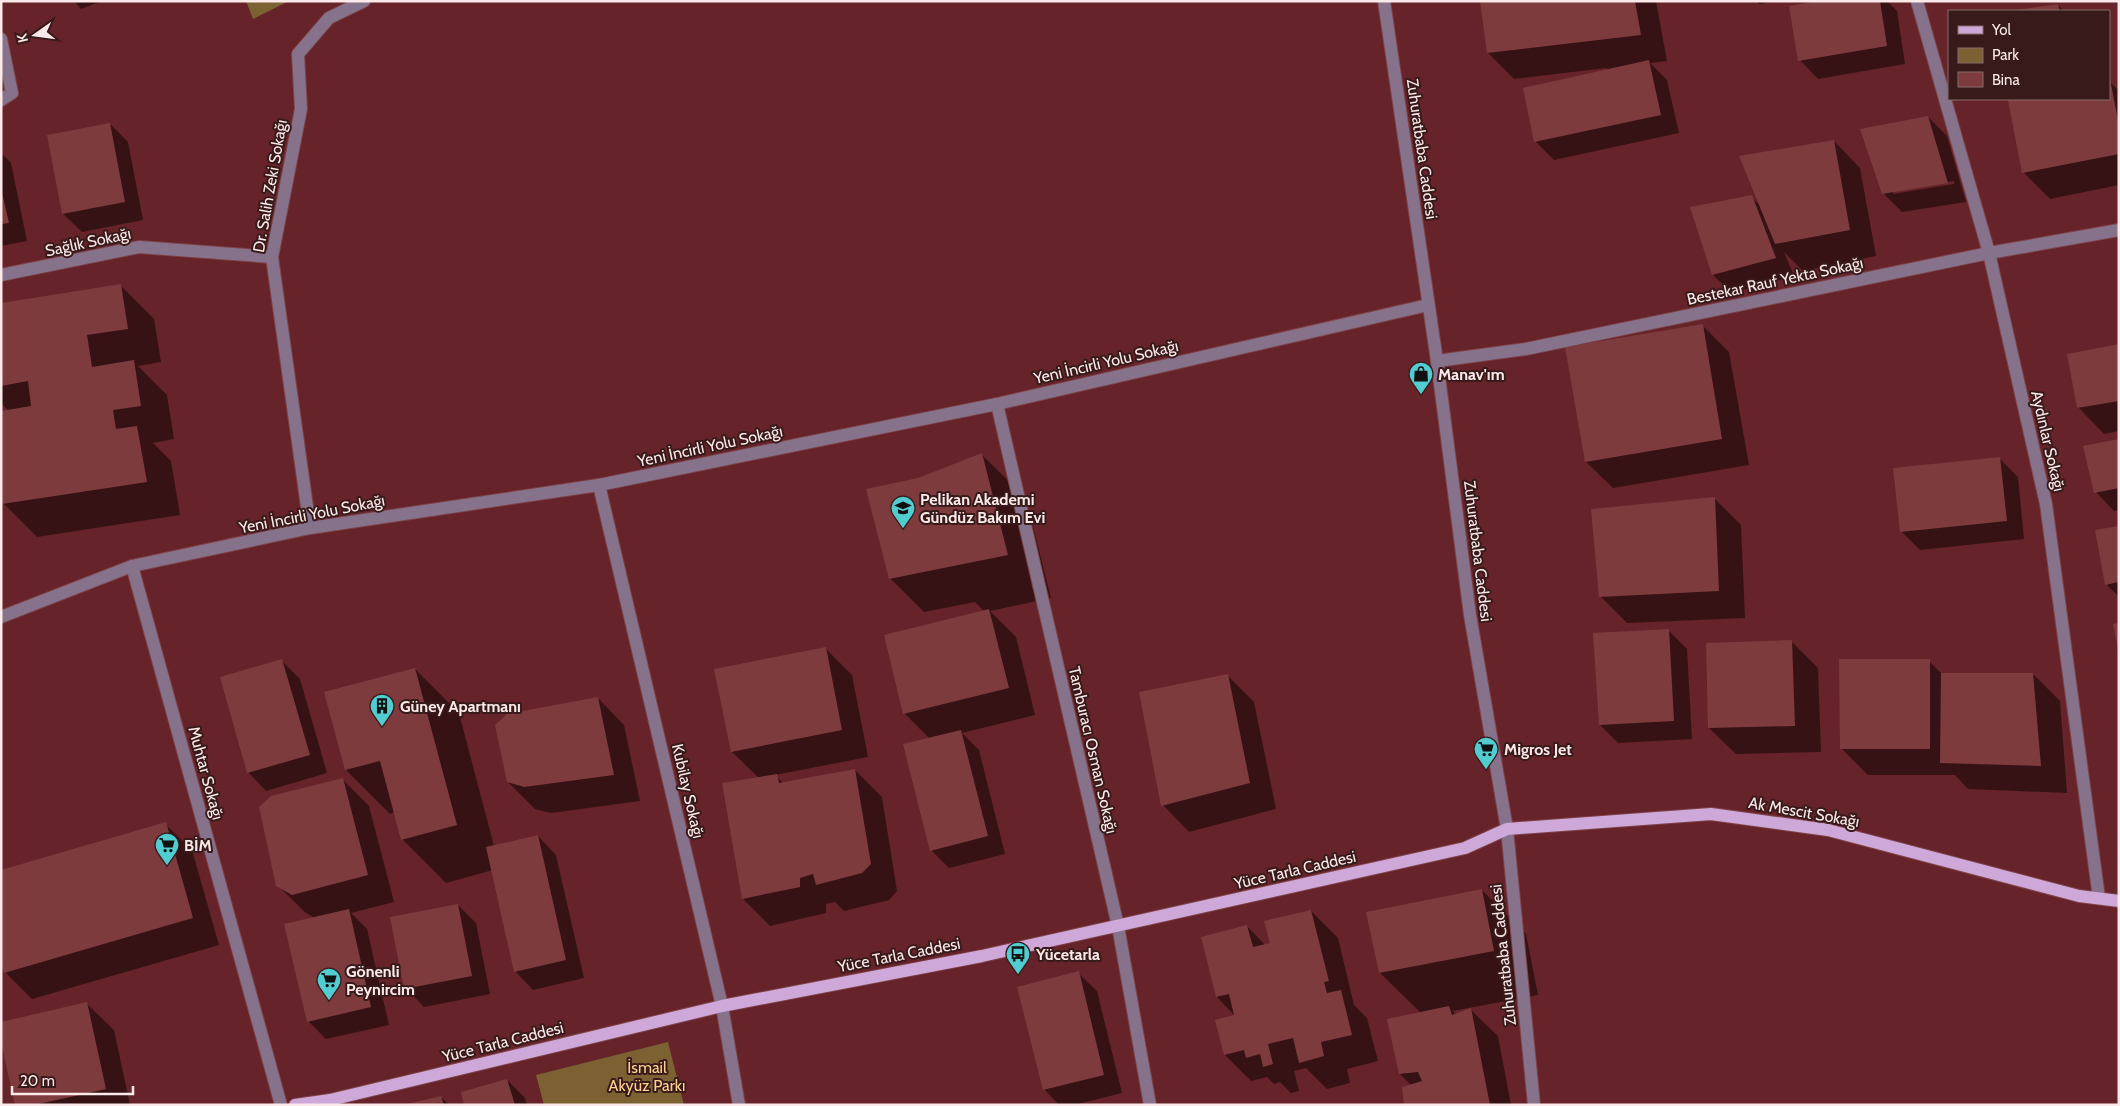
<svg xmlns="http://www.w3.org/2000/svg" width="2120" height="1106" font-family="Cabin,sans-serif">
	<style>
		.green { fill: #7c6133 }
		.shadow { fill: #0007; fill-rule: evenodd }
		.building { fill: #7e3b3e }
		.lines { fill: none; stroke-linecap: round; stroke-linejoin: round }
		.minor-casing { stroke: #7e4348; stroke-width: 14 }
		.major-casing { stroke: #7e4348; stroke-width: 14 }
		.minor { stroke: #86738b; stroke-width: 12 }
		.major { stroke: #cea8d8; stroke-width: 12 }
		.labels { text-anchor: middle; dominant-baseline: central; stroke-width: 4; stroke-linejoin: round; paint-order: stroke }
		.street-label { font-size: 16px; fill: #fbeae9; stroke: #381a1b }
		.poi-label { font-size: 16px; font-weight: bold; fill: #fbeae9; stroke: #381a1b; text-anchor: start }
		.park-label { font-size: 16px; fill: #fdd28e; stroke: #381a1b }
	</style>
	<rect width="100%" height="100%" fill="#662329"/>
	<!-- green -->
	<g class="green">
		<polygon points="246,1 289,1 253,19"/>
		<polygon points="668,1042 684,1105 544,1105 536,1075"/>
	</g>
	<!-- shadow -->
	<g class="shadow">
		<polygon points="74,1 102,1 81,9"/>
		<polygon points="1481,1 1656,1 1667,61 1650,63 1667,80 1679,133 1554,160 1536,142 1524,89 1607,70 1607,68 1514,79 1488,53"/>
		<polygon points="1756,1 1778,1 1759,4"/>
		<polygon points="1825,1 1887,1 1897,11 1905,64 1818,79 1800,60"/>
		<polygon points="2058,5 2064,11 2017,11"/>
		<polygon points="2109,81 2119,91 2119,185 2050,199 2023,172 2010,101 2020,99 2109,99"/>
		<path d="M1928 117 1947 136 1966 202 1902 212 1883 193ZM1954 181V184L1893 194V191Z"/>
		<polygon points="110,124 128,142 143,220 82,232 63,214"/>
		<polygon points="1834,141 1860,168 1876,256 1803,271 1784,252 1794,276 1732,293 1713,275 1751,197 1761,206"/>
		<polygon points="1,153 11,163 27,241 1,246"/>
		<polygon points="120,285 154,319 161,362 138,366 167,395 174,439 153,443 171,461 180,515 37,537 3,503 1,492 1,412 9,411 1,403 1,304"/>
		<polygon points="1702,325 1729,352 1749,465 1613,488 1586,462"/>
		<polygon points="2119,346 2119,431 2104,434 2078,407"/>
		<polygon points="2119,440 2119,510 2114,511 2096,492"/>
		<polygon points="982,455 1026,498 1051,598 990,611 1016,637 1035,715 962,733 979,750 1005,854 949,868 931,850 930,739 905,714 885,636 984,611 975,602 924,612 890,578 918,479"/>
		<polygon points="2000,459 2018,477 2024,539 1920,550 1901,531"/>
		<polygon points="1714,498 1741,525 1745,618 1627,623 1600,596"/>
		<polygon points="2119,527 2119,597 2106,584"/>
		<polygon points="1668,630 1687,649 1692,739 1618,743 1600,725"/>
		<polygon points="1792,642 1818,668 1821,752 1736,754 1709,728"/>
		<polygon points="825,648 852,675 868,757 775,775 784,784 855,770 882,797 897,891 889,900 844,911 835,902 826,904 826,913 770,926 743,899 723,784 759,778 732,752"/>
		<polygon points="282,661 300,679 327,773 266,791 248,772"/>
		<polygon points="1929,661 1943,675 2033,674 2060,701 2067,793 1968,789 1955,775 1868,775 1841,748"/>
		<polygon points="415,669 459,713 494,846 538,836 556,855 584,978 533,990 515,971 493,870 446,883 402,839 395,812 390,814 346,770"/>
		<polygon points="1227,675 1254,702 1276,809 1189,832 1163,805"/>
		<polygon points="598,698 624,725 640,801 551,813 535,809 508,782"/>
		<polygon points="343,780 369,806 394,902 351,913 367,929 389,1025 326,1039 308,1021 314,918 305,912 277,885"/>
		<polygon points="165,824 192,850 219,945 32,999 5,972"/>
		<polygon points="1482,890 1526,934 1538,995 1453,1011 1456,1015 1471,1010 1498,1036 1511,1105 1406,1105 1412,1086 1400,1074 1421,1013 1380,973 1368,913"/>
		<polygon points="458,905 476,923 490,994 424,1007 406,988"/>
		<polygon points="1311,911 1338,938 1354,1005 1367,1018 1378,1061 1347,1069 1350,1083 1327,1089 1306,1068 1294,1071 1299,1091 1291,1093 1280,1082 1274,1084 1267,1077 1251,1081 1225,1055 1235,1016 1217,997 1247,926 1265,945 1271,943"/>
		<polygon points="1078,973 1097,991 1122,1093 1074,1105 1059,1105 1044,1089"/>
		<polygon points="87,1004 114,1030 130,1105 16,1105"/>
		<polygon points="507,1080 525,1098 527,1105 466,1105"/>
		<polygon points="441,1097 449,1105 410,1105"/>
	</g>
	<!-- building -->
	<g class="building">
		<polygon points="1480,1 1635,1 1641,35 1487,53"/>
		<polygon points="1818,1 1880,1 1887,46 1798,61 1789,6"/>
		<polygon points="2058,4 2060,11 2016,11 2016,10"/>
		<polygon points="1649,60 1661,115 1534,142 1523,88"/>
		<polygon points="2110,79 2119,125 2119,154 2022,173 2008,100 2109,99"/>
		<polygon points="1928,116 1948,183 1882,194 1860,129"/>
		<polygon points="110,123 125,202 62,214 47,135"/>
		<polygon points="1834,140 1850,230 1775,244 1739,156"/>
		<polygon points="1,188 9,223 1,224"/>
		<polygon points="1752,195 1776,258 1712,275 1690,207"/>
		<polygon points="121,284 128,329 87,335 92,367 134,360 141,406 113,410 116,429 137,426 147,482 2,504 1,411 31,406 28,381 1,386 1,303"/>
		<polygon points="1703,324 1722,439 1585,462 1565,347"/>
		<polygon points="2119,344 2119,401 2077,408 2067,354"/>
		<polygon points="2119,439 2119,488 2094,493 2083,446"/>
		<polygon points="982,453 1008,555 889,579 866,489 918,478"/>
		<polygon points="2000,457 2007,521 1900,532 1893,468"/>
		<polygon points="1715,497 1719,591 1599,597 1591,509"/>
		<polygon points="2119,526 2119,582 2105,585 2095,530"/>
		<polygon points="989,609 1009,688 903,714 884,635"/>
		<polygon points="2119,623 2119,650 2118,650 2113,624"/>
		<polygon points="1669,629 1674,721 1599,725 1593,633"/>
		<polygon points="1792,640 1795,726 1708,728 1706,643"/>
		<polygon points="826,647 842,730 731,752 714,669"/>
		<polygon points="282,659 310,755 247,773 220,677"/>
		<polygon points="1839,659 1930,659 1930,749 1840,749"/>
		<polygon points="415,668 457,825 401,840 380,761 345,770 324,692"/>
		<polygon points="1941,673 2033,673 2041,766 1940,763"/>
		<polygon points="1228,674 1250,783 1161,806 1139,692"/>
		<polygon points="598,697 614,775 524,787 507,782 495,725 507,714"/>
		<polygon points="961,730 988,836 930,851 903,744"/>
		<polygon points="855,769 871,864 862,873 816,885 813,874 800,878 800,887 742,899 722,783 777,774 779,783"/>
		<polygon points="343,778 368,875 292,895 276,886 259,807 271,796"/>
		<polygon points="166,822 193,918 4,973 1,963 1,870"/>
		<polygon points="538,835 566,960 514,972 486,847"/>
		<polygon points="1482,889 1494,951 1379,973 1366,912"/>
		<polygon points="458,904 472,976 404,989 390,917"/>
		<polygon points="349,909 371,1007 307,1022 284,924"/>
		<polygon points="1311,910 1329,981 1324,982 1327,993 1341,990 1352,1035 1321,1042 1324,1056 1299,1063 1293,1038 1268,1044 1273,1064 1263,1067 1260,1054 1246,1058 1244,1050 1224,1055 1215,1020 1234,1015 1229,994 1216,997 1201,937 1247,925 1253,947 1270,943 1264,921"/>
		<polygon points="1079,971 1104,1075 1043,1090 1017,987"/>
		<polygon points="87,1002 106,1089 34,1105 15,1105 1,1042 1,1022"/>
		<polygon points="1449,1006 1452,1015 1471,1008 1490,1105 1404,1105 1402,1087 1422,1081 1418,1072 1399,1074 1387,1019"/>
		<polygon points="507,1079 515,1105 464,1105 461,1092"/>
		<polygon points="441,1096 444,1105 407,1105 407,1104"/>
	</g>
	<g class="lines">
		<defs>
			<g id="minor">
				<polyline points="1384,1 1437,361 1470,615 1507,829 1534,1105"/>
				<polyline points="1917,1 1989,253 2046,504 2099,898"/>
				<polyline points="1,39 12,93 1,100"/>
				<polyline points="1,275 139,247 272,257"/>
				<polyline points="1437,361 1526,349 1989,253 2119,230"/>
				<polyline points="997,404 1118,926 1150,1105"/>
				<polyline points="599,485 722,1006 739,1105"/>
				<polyline points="310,528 272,257 301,109 298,54 329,18 364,1"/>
				<polyline points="132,566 281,1105"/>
				<polyline points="1,617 132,566 310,528 599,485 997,404 1428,305"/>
			</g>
			<polyline id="major" points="295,1105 330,1100 722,1006 982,956 1465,848 1507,829 1711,814 1828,830 2079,896 2119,901"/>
		</defs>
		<!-- minor casing -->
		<use href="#minor" class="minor-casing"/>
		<!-- major casing -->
		<use href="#major" class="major-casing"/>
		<!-- minor -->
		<use href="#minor" class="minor"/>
		<!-- major -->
		<use href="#major" class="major"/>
	</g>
	<!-- icons -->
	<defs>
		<symbol id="shop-pin" viewBox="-11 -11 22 30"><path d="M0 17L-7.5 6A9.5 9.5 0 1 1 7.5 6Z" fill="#51ccd1" stroke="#381a1b"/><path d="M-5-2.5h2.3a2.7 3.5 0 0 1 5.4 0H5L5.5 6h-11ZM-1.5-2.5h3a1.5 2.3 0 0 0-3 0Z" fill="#111"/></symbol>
		<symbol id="school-pin" viewBox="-11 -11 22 30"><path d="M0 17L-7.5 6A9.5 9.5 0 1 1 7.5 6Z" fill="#51ccd1" stroke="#381a1b"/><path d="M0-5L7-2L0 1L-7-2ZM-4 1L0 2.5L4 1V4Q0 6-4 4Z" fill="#111"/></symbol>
		<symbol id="building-pin" viewBox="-11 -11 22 30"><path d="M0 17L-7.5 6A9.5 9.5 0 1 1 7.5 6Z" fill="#51ccd1" stroke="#381a1b"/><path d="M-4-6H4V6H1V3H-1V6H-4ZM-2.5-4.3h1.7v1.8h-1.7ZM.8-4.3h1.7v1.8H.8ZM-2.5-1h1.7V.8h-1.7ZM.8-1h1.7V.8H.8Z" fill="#111"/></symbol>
		<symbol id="supermarket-pin" viewBox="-11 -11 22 30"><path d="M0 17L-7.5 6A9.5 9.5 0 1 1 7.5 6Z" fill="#51ccd1" stroke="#381a1b"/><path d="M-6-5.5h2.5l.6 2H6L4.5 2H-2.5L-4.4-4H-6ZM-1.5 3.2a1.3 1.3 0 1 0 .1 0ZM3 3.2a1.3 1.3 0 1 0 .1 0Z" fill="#111"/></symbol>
		<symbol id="bus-pin" viewBox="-11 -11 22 30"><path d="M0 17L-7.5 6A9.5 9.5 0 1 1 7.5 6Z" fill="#51ccd1" stroke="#381a1b"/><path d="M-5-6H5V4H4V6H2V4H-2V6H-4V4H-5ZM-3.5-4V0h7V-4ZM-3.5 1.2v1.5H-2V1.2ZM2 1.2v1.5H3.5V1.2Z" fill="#111"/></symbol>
	</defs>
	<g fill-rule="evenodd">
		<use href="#shop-pin" x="1407" y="360" width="28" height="38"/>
		<use href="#school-pin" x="889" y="494" width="28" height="38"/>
		<use href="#building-pin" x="368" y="692" width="28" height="38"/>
		<use href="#supermarket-pin" x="1472" y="735" width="28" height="38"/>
		<use href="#supermarket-pin" x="153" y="831" width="28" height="38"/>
		<use href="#bus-pin" x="1004" y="940" width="28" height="38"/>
		<use href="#supermarket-pin" x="315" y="966" width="28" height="38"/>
	</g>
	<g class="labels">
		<!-- street labels -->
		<g class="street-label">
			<text transform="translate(1422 149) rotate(82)">Zuhuratbaba Caddesi</text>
			<text transform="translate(270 186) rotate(-80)">Dr. Salih Zeki Sokağı</text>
			<text transform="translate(88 242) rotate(-12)">Sağlık Sokağı</text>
			<text transform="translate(1775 281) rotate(-12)">Bestekar Rauf Yekta Sokağı</text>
			<text transform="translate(1106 362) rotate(-13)">Yeni İncirli Yolu Sokağı</text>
			<text transform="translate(2048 441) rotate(77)">Aydınlar Sokağı</text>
			<text transform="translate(710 446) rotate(-12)">Yeni İncirli Yolu Sokağı</text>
			<text transform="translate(312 514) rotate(-11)">Yeni İncirli Yolu Sokağı</text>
			<text transform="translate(1478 551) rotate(83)">Zuhuratbaba Caddesi</text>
			<text transform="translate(1093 750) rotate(77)">Tamburacı Osman Sokağı</text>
			<text transform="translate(206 773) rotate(75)">Muhtar Sokağı</text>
			<text transform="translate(688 791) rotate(77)">Kubilay Sokağı</text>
			<text transform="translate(1804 812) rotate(10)">Ak Mescit Sokağı</text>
			<text transform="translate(1295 870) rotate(-13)">Yüce Tarla Caddesi</text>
			<text transform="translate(899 955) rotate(-11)">Yüce Tarla Caddesi</text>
			<text transform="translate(1503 955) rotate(-96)">Zuhuratbaba Caddesi</text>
			<text transform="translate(503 1042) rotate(-14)">Yüce Tarla Caddesi</text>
		</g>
		<!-- poi labels -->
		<g class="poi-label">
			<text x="1438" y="374">Manav'ım</text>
			<text x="920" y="499">Pelikan Akademi<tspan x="920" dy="18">Gündüz Bakım Evi</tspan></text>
			<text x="400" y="706">Güney Apartmanı</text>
			<text x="1504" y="749">Migros Jet</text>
			<text x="184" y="845">BİM</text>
			<text x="1036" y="954">Yücetarla</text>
			<text x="346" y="971">Gönenli<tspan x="346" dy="18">Peynircim</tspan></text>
		</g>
		<!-- park labels -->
		<g class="park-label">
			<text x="647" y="1067">İsmail<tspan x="647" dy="18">Akyüz Parkı</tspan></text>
		</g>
	</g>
	<!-- border -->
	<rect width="2120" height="1106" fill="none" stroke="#fbeae9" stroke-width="5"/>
	<!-- legend -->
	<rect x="1948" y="10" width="162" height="90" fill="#381a1b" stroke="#866d6d"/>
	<rect x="1958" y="26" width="25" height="8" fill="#cea8d8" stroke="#866d6d"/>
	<text x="1992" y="35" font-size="15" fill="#fbeae9">Yol</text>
	<rect x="1958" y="48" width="25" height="15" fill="#7c6133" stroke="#866d6d"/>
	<text x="1992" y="60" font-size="15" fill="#fbeae9">Park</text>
	<rect x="1958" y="72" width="25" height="15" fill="#7e3b3e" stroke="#866d6d"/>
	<text x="1992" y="85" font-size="15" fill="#fbeae9">Bina</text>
	<!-- north arrow -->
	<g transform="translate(35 35) rotate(256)" stroke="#381a1b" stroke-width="4" paint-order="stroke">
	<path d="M0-4L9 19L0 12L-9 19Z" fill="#fbeae9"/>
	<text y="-8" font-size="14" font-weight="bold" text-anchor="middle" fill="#fbeae9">K</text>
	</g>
	<!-- scale -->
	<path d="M12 1086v8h121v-8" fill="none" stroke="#fbeae9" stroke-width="2.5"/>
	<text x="20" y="1086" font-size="15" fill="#fbeae9" stroke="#381a1b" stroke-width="4" paint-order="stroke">20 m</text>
</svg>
